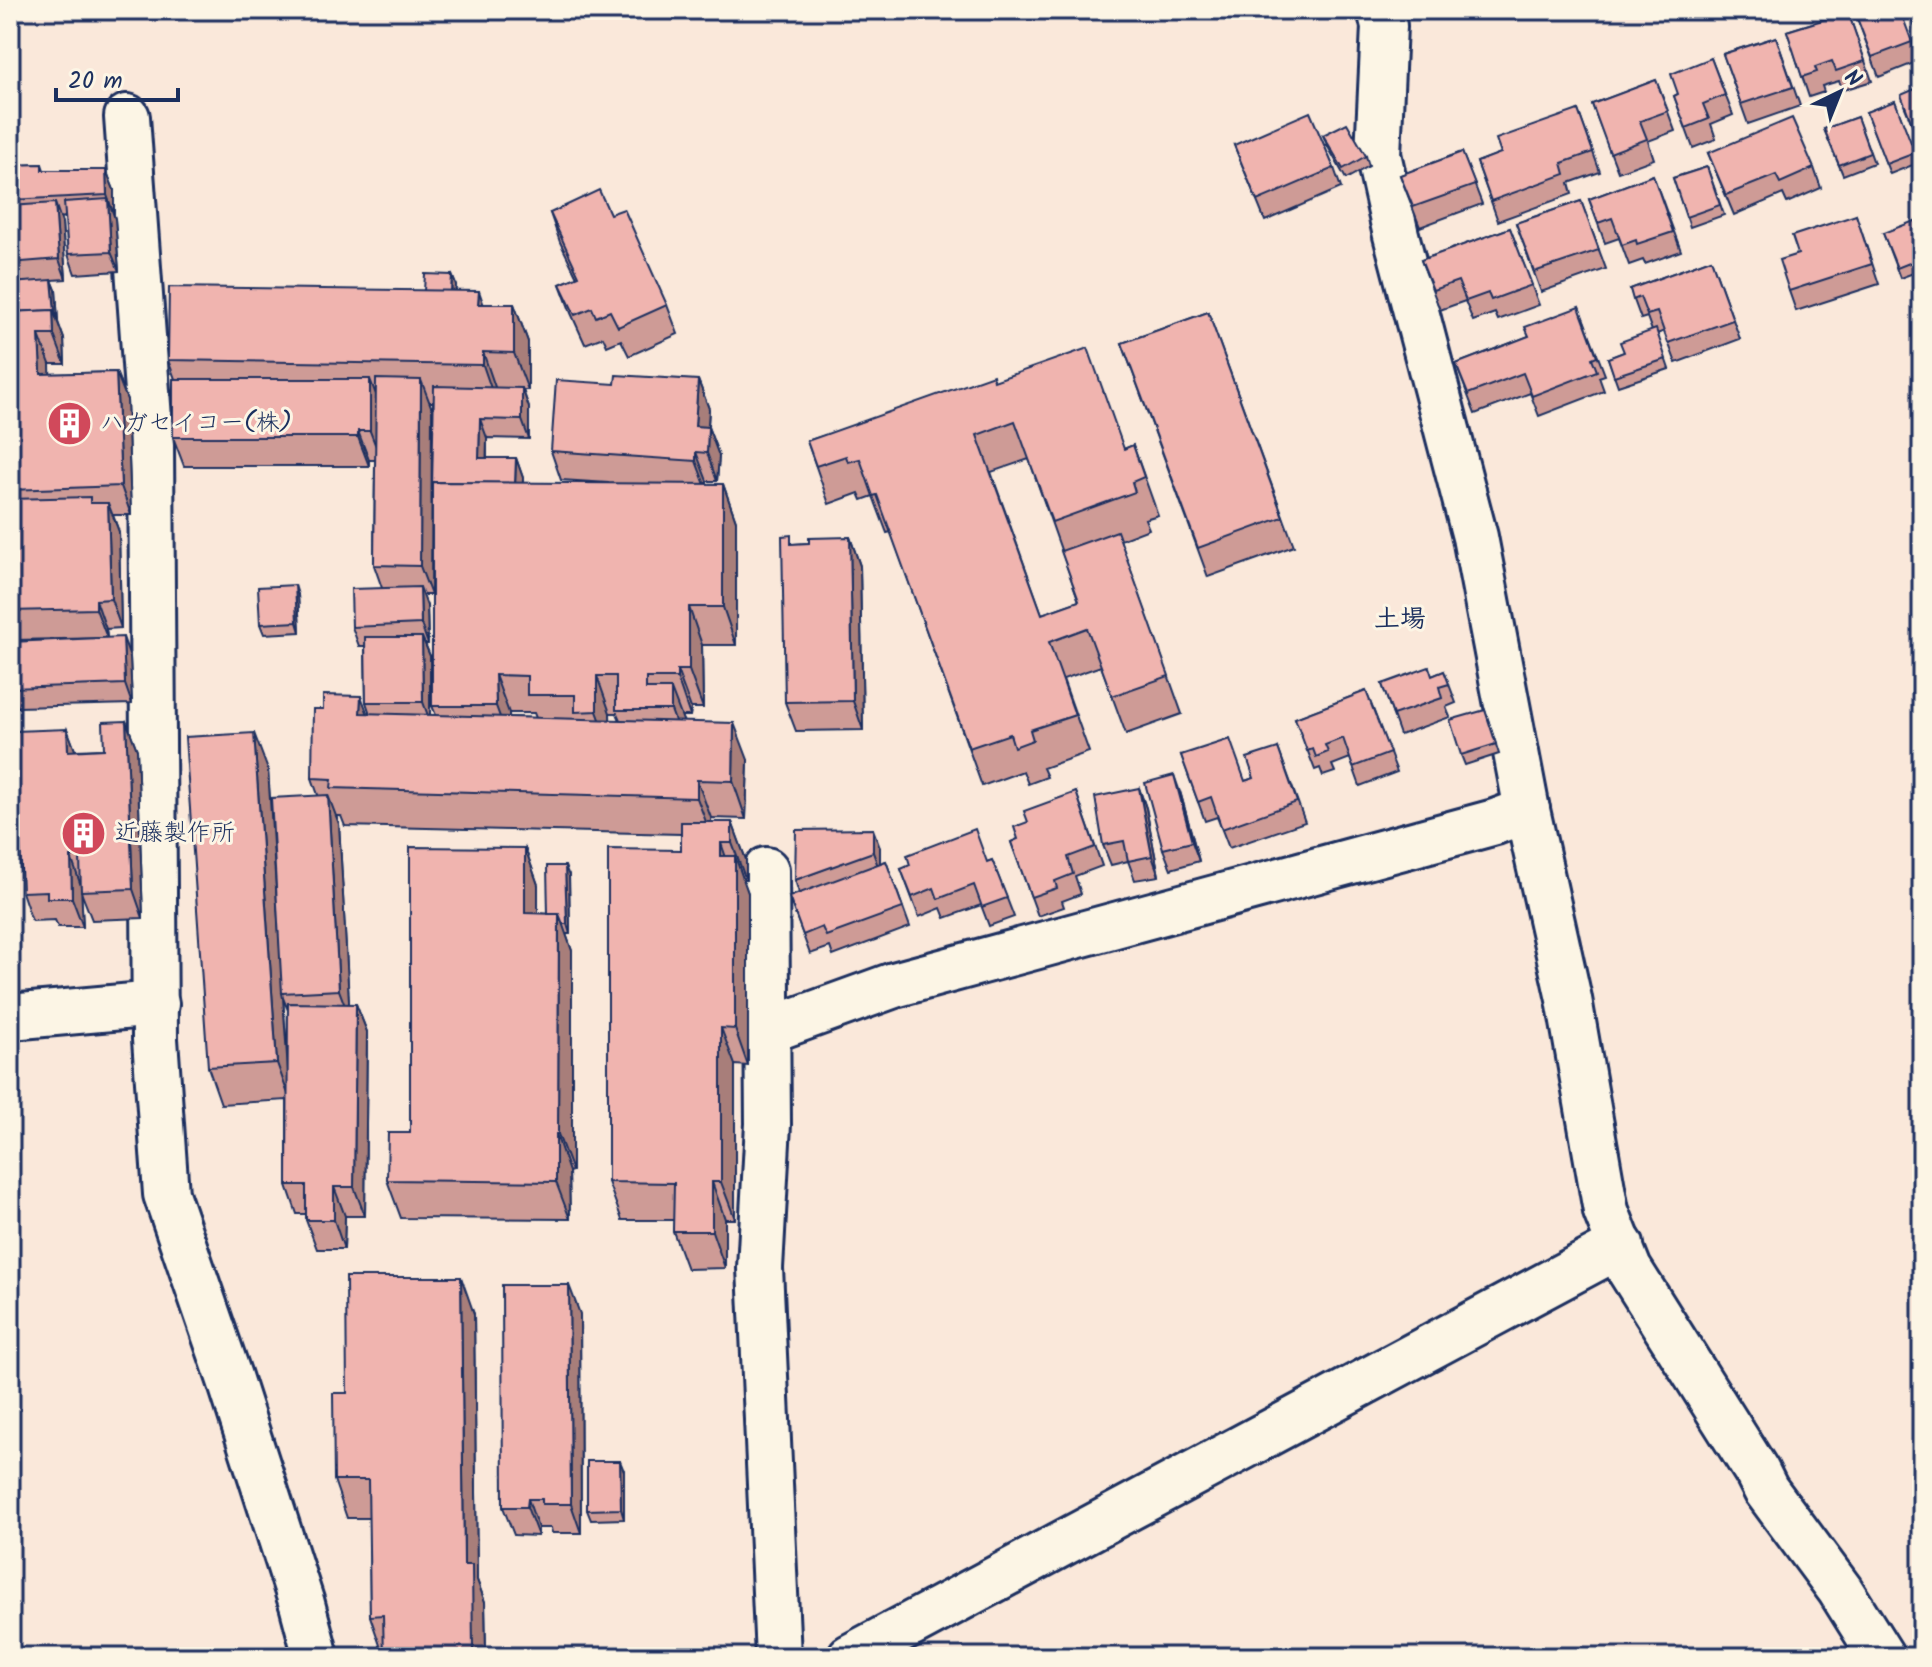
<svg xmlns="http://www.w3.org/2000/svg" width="1932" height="1667" font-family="Kalam,'Klee One',sans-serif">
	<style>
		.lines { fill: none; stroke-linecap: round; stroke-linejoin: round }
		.minor-casing { stroke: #1b2f5e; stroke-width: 50 }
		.minor { stroke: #fcf5e5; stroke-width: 44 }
		.wall { fill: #ce9b96; stroke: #1b2f5e; stroke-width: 2; fill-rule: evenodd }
		.shaded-wall { fill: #a87e7a; stroke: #1b2f5e; stroke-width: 2 }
		.building { fill: #f0b4af; stroke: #1b2f5e; stroke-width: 2 }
		.labels { text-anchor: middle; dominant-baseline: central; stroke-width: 6; stroke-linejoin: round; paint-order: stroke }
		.poi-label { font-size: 24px; fill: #1b2f5e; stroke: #fcf5e5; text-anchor: start }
		.neighbourhood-label { font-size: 26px; font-weight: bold; fill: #1b2f5e; stroke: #fcf5e5 }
	</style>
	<rect width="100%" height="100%" fill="#fae8da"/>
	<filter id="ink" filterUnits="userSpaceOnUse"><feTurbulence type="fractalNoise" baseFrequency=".0125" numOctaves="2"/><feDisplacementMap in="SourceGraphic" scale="16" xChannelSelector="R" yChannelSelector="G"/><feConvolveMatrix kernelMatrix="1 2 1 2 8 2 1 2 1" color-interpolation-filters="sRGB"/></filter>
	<g filter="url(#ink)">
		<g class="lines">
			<defs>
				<g id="minor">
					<polyline points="1380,10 1384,26 1378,154 1396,235 1475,537 1527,810 1569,999 1606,1211 1629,1269 1757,1472 1766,1490 1840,1590 1882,1657"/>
					<polyline points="127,117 151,446 155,1039 166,1194 229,1377 302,1604 316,1657"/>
					<polyline points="766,870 768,1124 760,1268 778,1657"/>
					<polyline points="10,1017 156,1004"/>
					<polyline points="767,1031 894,985 1495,822 1527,810"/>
					<polyline points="850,1657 1621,1245"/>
				</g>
			</defs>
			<!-- minor casing -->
			<use href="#minor" class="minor-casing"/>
			<!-- minor -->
			<use href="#minor" class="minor"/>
		</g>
		<!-- wall -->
		<g class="wall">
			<polygon points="1854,10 1912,42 1919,61 1879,77"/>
			<polygon points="1909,10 1922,10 1922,41 1920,42"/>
			<polygon points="1848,12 1872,81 1843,90 1839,81 1822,86 1824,92 1809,97 1787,31"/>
			<polygon points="1776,37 1800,106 1748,124 1723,54"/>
			<polygon points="1711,58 1733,115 1711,124 1716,139 1693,148 1674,96 1678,94"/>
			<polygon points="1656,80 1675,131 1648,141 1654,159 1618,172 1592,104"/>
			<polygon points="1922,86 1922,133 1917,136 1904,105"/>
			<polygon points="1895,101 1918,163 1890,174 1866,112"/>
			<polygon points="1578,110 1600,172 1569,183 1572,194 1498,221 1477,162 1501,153"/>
			<polygon points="1857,117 1874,163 1843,175 1824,129"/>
			<polygon points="1323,135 1366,156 1369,166 1346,179 1327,145"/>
			<polygon points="10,139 12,140 19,160 16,165 42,164 44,170 106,170 114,190 114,215 115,219 119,271 75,274 68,254 65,217 60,218 62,223 66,279 52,280 56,290 58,322 64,339 65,364 50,364 50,374 116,372 127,400 131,515 113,515 119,532 121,628 106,629 107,638 15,640 10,628"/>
			<polygon points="1234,145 1334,168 1341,188 1265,221"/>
			<polygon points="1462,152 1482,204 1420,227 1400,175"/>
			<polygon points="1708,153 1814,168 1821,188 1787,203 1783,194 1734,215"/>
			<polygon points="1707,167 1724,215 1690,227 1673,178"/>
			<polygon points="1653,175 1681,251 1645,264 1643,260 1629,265 1619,238 1605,243 1589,199"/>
			<polygon points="1581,201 1606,269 1541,292 1516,223"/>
			<polygon points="550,213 610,214 667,305 678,334 629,356 621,340 607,346 603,337 585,344 571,313 560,284 577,277 560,242"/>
			<polygon points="1856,215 1879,284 1796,311 1789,291 1798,254"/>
			<polygon points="1510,228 1539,305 1498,320 1495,313 1473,321 1465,301 1440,310 1421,260"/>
			<polygon points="1883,233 1922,233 1922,270 1900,278"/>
			<polygon points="1711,259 1740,339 1676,363 1664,331 1657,334 1669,369 1618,386 1608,358 1624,352 1652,331 1647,317 1641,319 1630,289"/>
			<path d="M452 275 456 285 455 291 483 304H514L528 342V390H523L529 408V439L487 438V458H516L523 478V483H609L561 480 551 451 615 384 698 380 709 409 708 427 719 456 717 481H707V484H723L736 521V645H702L703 708H691L690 716H681L683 721 748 760 746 819 711 818V822H732L746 860V880H743L748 893V1066L735 1065V1219H725V1268L687 1269 673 1231 674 1220H622L608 1182 681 850V834L345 826 341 816H336L339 824 349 1004H356L367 1032 365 1216H345L344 1249H317L306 1220V1214H297L287 1185V1100L221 1104 208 1067 268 770 275 874 318 795 312 778 367 714H370L366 702 365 646H359L352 627 382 588 374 565 375 460H369V466H184L173 437 175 379 168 360 424 291ZM429 402H433L432 706 436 715H430V656L425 644H428L427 606 422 595H431L432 409ZM509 713H534L536 718 509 717ZM610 713H617L620 720H610ZM283 998 288 1010 287 1056Z"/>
			<polygon points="1579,307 1605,375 1599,377 1604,391 1539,416 1530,393 1475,414 1456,364 1529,336"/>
			<polygon points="1208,312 1294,546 1208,577 1122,343"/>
			<path d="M994 381 1124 449 1133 445 1158 515 1145 519 1149 529 1120 540 1182 714 1126 734 1101 666 1063 679 1089 752 1043 768 1047 777 1028 784 1023 771 982 786 891 532 887 533 873 496 862 500 859 493 829 504 807 441ZM1029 459 1079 601 1042 614 991 472Z"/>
			<polygon points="850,537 860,566 863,730 796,731 785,702 794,544 809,543"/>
			<polygon points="298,595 300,632 264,634 260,624"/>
			<polygon points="130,657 132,704 18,707 11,688"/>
			<polygon points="1444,671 1456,703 1446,707 1450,717 1400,735 1382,684 1432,676"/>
			<polygon points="1366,691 1397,772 1360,786 1350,758 1332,765 1335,772 1323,776 1320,768 1315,770 1295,718"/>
			<polygon points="1485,710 1499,754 1465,765 1461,755"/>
			<polygon points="126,721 137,750 143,918 92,920 81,892 83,927 58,927 55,920 32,921 22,892 67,729 75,750 104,749"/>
			<polygon points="1278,748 1305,822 1229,848 1217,817 1205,821 1181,755 1245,781 1254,778"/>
			<polygon points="1139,788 1146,808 1159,876 1135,880 1128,861 1111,865 1103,845"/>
			<polygon points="1076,792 1102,866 1075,876 1081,894 1062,901 1064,907 1038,916 1011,842 1018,839 1028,822"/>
			<polygon points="1181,795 1199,861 1171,869 1163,849"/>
			<polygon points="525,848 538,885 538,913 548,914 569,876 570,934 566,934 572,951 572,1171 569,1172 570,1219 401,1218 387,1180 410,1133"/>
			<polygon points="880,848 880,863 886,861 910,927 833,956 830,947 810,954 789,897 799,893 795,880"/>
			<polygon points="992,860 1014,917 989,926 981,905 945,918 941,908 919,917 901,869 987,862"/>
			<polygon points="474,1314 477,1580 485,1602 486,1650 614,1650 616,1657 384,1657 370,1616 369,1518 347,1518 334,1480 347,1393"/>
			<polygon points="580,1314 581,1533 552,1533 551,1528 538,1528 538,1536 514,1535 503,1507"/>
			<polygon points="624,1471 624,1519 591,1520 587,1510"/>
		</g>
		<!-- shaded-wall -->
		<g class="shaded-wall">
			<polygon points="12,140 19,160 10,176 10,144"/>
			<polygon points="106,170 114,190 114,215 107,195"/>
			<polygon points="108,199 115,219 119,271 111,252"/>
			<polygon points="55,203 62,223 66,279 59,259"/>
			<polygon points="452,275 456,285 454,316 451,306"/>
			<polygon points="52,280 56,290 58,322 55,312"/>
			<polygon points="479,291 492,329 478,304"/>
			<polygon points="514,304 528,342 528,390 514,353"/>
			<polygon points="53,310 64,339 65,364 54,335"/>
			<polygon points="39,335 50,364 51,403 41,374"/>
			<polygon points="483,352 496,390 496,403 483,365"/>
			<polygon points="116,372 127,400 131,515 121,486"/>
			<polygon points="370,379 381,408 381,460 370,431"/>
			<polygon points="421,380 432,409 431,595 420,566"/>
			<polygon points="698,380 709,409 706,452 695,426"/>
			<polygon points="522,388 529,408 529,439 522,420"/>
			<polygon points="480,419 487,438 486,477 479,458"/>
			<polygon points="708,427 719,456 717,481 707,453"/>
			<polygon points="358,431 369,460 369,466 358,437"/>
			<polygon points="696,452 707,481 707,490 696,461"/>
			<polygon points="516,458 523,478 522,509 515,490"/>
			<polygon points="723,484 736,521 736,645 723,607"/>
			<polygon points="108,503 119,532 121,628 111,599"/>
			<polygon points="850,537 860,566 863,730 853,701"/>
			<polygon points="295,585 298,595 300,632 297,622"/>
			<polygon points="420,587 427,606 428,644 421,624"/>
			<polygon points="96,600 106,629 107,638 96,609"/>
			<polygon points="689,607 702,645 703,708 689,670"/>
			<polygon points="123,637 130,657 132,704 125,684"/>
			<polygon points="422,637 430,656 430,721 423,702"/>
			<polygon points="677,670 691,708 690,716 677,678"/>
			<polygon points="495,675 509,713 510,744 496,706"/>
			<polygon points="597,676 610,713 611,749 597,711"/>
			<polygon points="671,689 685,726 685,748 671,710"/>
			<polygon points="361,696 375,733 360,713"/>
			<polygon points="126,721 137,750 143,918 133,889"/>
			<polygon points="734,723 748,760 746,819 733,781"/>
			<polygon points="67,729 78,758 68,751"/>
			<polygon points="254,733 268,770 283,993 282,993 283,998 290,1100 277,1063"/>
			<polygon points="1174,775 1181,795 1199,861 1192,842"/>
			<polygon points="697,780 711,818 711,835 697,798"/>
			<polygon points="1139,788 1146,808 1159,876 1152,856"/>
			<polygon points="328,795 339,824 350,1019 339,990"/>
			<polygon points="732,822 746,860 746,880 732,843"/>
			<polygon points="873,829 880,848 880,872 873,852"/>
			<polygon points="721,843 734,881 721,856"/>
			<polygon points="525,848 538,885 538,951 525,913"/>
			<polygon points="735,856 748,893 748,1066 735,1029"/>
			<polygon points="71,857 81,886 83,927 72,898"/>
			<polygon points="565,866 569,876 570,934 567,924"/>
			<polygon points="559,914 572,951 572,1171 558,1134"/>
			<polygon points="356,1004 367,1032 365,1216 354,1187"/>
			<polygon points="721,1028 735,1065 735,1219 721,1182"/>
			<polygon points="556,1134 569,1172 570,1219 556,1182"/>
			<polygon points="712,1182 725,1219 725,1268 712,1231"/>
			<polygon points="334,1187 345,1216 344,1249 334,1220"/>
			<polygon points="461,1277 474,1314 477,1580 485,1602 486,1657 473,1651 464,1565"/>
			<polygon points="569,1285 580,1314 581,1533 571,1504"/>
			<polygon points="620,1461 624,1471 624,1519 621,1509"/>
			<polygon points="528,1499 538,1528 538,1536 527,1507"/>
		</g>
		<!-- building -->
		<g class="building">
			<polygon points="1854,10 1900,10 1912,42 1872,57"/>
			<polygon points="1909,10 1922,10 1922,30 1917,32"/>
			<polygon points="1848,12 1865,61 1836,71 1832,61 1815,67 1817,72 1802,77 1787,31"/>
			<polygon points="1776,37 1793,87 1741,104 1723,54"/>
			<polygon points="1711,58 1725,95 1703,104 1709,119 1686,128 1674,96 1678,94 1671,74"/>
			<polygon points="1656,80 1668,111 1640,121 1647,139 1610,153 1592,104"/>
			<polygon points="1922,86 1922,122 1913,126 1901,95"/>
			<polygon points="1895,101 1915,153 1886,164 1866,112"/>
			<polygon points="1578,110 1593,152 1562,163 1565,174 1491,201 1477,162 1501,153 1496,139"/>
			<polygon points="1310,112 1334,168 1257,201 1234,145"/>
			<polygon points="1857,117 1870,153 1839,165 1824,129"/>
			<polygon points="1792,118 1814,168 1780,183 1776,175 1726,195 1708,153"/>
			<polygon points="1347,123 1366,156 1343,169 1323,135"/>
			<polygon points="1462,152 1475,185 1413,207 1400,175"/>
			<polygon points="42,164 42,170 106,170 107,195 10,200 10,165"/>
			<polygon points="1707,167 1720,205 1686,217 1673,178"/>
			<polygon points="1653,175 1673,232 1637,244 1636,240 1622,245 1612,218 1598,223 1589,199"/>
			<polygon points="599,190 610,214 624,209 667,305 618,327 610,311 596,317 592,308 575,315 560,284 579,276 550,213"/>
			<polygon points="108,199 111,252 68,254 64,202"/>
			<polygon points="1581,201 1599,250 1534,272 1516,223"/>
			<polygon points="55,203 59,259 10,263 10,206"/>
			<polygon points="1856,215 1872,264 1789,291 1779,260 1798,254 1792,236"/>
			<polygon points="1917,220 1922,233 1922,258 1897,268 1883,233"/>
			<polygon points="1510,228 1532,285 1491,300 1488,293 1466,301 1458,281 1433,290 1421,260"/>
			<polygon points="1711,259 1733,320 1668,343 1657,312 1647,315 1640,297 1633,300 1630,289"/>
			<polygon points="425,274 452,275 451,291 424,291"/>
			<polygon points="52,280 55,312 53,310 10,312 10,283"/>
			<polygon points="169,287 479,291 478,304 514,304 514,353 483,352 483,365 168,360"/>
			<polygon points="1579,307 1597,356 1592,358 1597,371 1532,396 1523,373 1468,394 1456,364 1529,336 1525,327"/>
			<polygon points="53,310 54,335 39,335 41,374 116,372 121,486 10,490 10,312"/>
			<polygon points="1208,312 1283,517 1198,548 1122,343"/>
			<polygon points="1656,329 1666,359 1614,376 1608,358 1624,352 1620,342"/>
			<polygon points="1088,348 1124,449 1133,445 1144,477 1132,482 1135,492 1052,522 1015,421 977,435 1042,614 1079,601 1061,551 1117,531 1169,676 1112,696 1087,628 1049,642 1075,715 1030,730 1033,740 1014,747 1010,734 969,748 877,495 873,496 860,459 848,462 846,456 816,466 807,441 993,375 994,381"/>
			<polygon points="616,375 698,380 695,426 708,427 707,453 696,452 696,461 551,451 556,380 615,384"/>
			<polygon points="173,379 370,379 370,431 358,431 358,437 173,437"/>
			<polygon points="376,379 421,380 420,566 374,565"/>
			<polygon points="434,386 522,388 522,420 480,419 479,458 516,458 515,483 432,482 432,488"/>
			<polygon points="432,482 723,484 723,607 689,607 689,670 677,670 677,678 646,678 646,689 671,689 671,710 616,710 616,676 597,676 597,711 575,712 575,695 527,695 527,676 495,675 496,706 432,706"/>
			<polygon points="90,497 90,503 108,503 111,599 96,600 96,609 10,611 10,499"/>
			<polygon points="791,535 791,544 809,543 809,538 850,537 853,701 785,702 782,536"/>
			<polygon points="295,585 297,622 260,624 258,587"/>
			<polygon points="420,587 421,624 352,627 351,589"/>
			<polygon points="123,637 125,684 11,688 10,642"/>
			<polygon points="365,637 422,637 423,702 366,702"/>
			<polygon points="1429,667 1432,676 1444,671 1449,684 1439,687 1442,698 1393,715 1382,684"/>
			<polygon points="1366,691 1390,753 1353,767 1343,738 1325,745 1328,752 1316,757 1313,749 1307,751 1295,718"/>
			<polygon points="323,695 361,696 360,713 734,723 733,781 697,780 697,798 331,788 332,779 312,778 313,709 323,709"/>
			<polygon points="1485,710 1496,744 1461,755 1450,720"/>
			<polygon points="126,721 133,889 81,891 80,857 71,857 72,898 47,898 47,891 22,892 15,731 67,729 68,751 104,749 103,722"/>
			<polygon points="254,733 277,1063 208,1067 185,737"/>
			<polygon points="1230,739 1245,781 1254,778 1247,758 1278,748 1297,802 1222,829 1211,797 1198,802 1181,755"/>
			<polygon points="1174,775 1192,842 1163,849 1145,783"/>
			<polygon points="1139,788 1152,856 1128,861 1124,841 1103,845 1095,797"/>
			<polygon points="1076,792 1095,847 1068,857 1073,874 1055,881 1057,888 1031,897 1011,842 1018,839 1014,827 1028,822 1024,811"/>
			<polygon points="328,795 339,990 282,993 271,798"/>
			<polygon points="681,822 732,822 732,843 721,843 721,856 735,856 735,1029 721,1028 721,1182 712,1182 712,1231 673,1231 674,1183 608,1182 608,849 681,850"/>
			<polygon points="873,829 873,852 795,880 796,830"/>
			<polygon points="975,829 987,862 992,860 1007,898 982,907 974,885 938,899 934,888 912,897 901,869 910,865 907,855"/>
			<polygon points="410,847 525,848 525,913 559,914 558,1134 556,1134 556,1182 387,1180 388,1133 410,1133"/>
			<polygon points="886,861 903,908 826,936 822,927 803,935 789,897"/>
			<polygon points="547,866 565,866 567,924 563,924 559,914 548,914"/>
			<polygon points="288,1003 356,1004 354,1187 334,1187 334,1220 306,1220 306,1185 287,1185"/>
			<polygon points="346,1277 461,1277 464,1565 472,1565 473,1651 614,1650 614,1657 384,1657 383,1615 370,1616 368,1480 334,1480 333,1393 347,1393"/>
			<polygon points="502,1285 569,1285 571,1504 542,1504 542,1499 528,1499 527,1507 503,1507"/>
			<polygon points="587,1461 620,1461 621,1509 587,1510"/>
		</g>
	</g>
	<!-- icons -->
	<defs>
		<symbol id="building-disc" viewBox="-11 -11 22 22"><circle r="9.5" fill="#d1495b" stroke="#fcf5e5"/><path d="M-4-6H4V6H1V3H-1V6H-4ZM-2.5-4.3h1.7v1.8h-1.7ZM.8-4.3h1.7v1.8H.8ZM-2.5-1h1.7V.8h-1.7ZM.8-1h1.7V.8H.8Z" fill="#fff"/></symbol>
	</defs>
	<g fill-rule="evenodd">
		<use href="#building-disc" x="44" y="398" width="51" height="51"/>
		<use href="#building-disc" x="58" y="808" width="51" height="51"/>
	</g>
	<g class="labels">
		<!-- poi labels -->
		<g class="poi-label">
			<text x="100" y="423">ハガセイコー(株)</text>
			<text x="115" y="833">近藤製作所</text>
		</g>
		<!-- neighbourhood labels -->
		<g class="neighbourhood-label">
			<text x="1400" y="620">土場</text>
		</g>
	</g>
	<!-- margin -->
	<rect width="1932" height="1667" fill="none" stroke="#fcf5e5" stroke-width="40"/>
	<rect x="20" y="20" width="1892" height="1627" fill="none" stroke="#1b2f5e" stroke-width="3" filter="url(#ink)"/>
	<!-- north arrow -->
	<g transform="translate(1840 92) rotate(43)" stroke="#fcf5e5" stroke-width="6" paint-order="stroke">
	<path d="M0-6L14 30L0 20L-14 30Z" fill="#1b2f5e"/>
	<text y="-12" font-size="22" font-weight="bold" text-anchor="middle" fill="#1b2f5e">N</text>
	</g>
	<!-- scale -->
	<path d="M56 88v12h122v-12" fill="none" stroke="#1b2f5e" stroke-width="4"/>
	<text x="68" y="88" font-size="24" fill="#1b2f5e" stroke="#fcf5e5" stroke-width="6" paint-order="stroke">20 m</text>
</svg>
